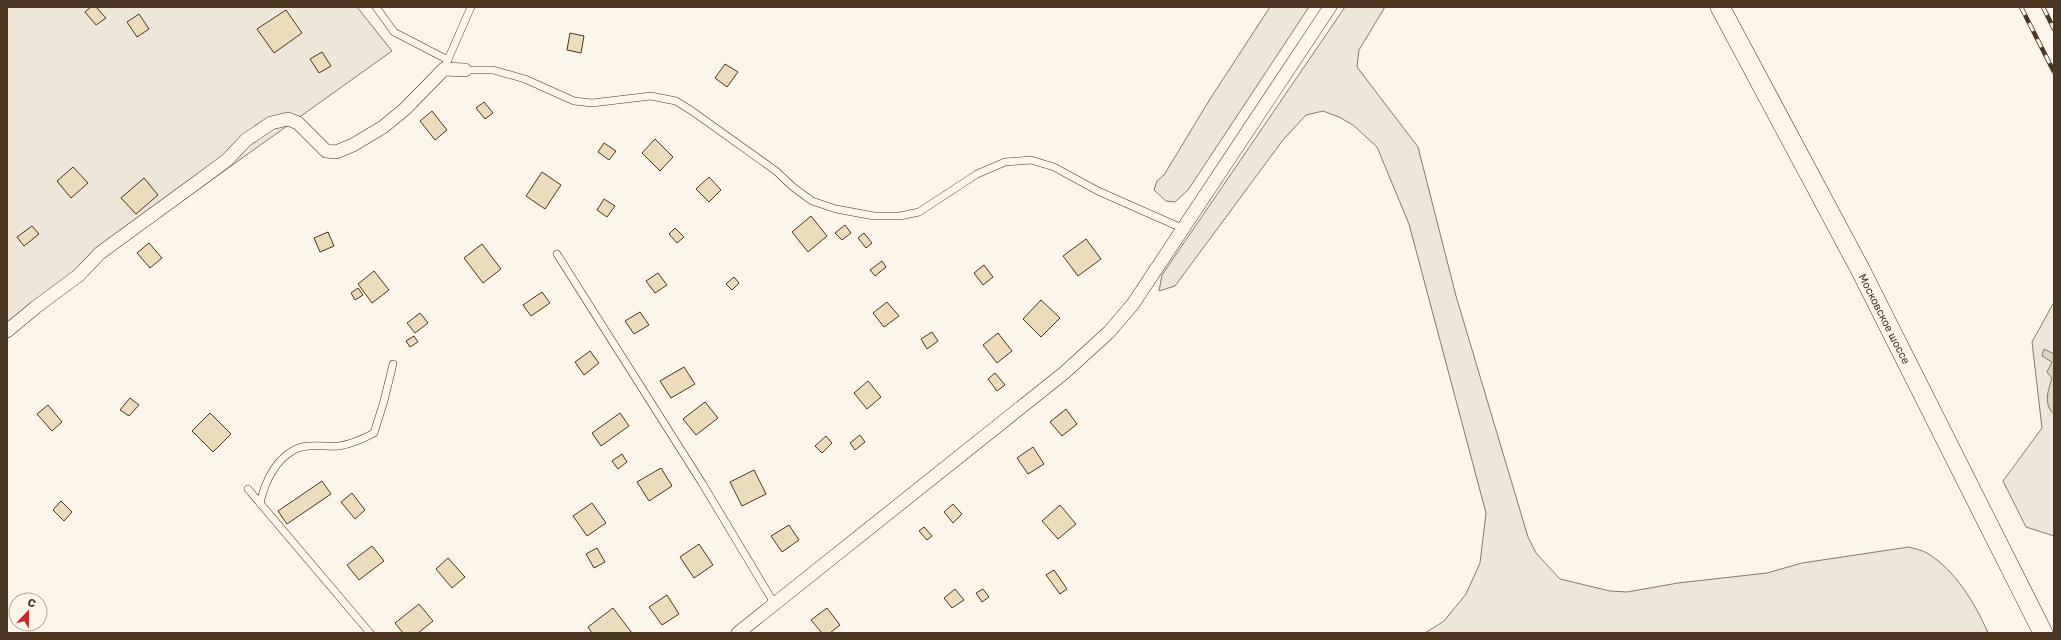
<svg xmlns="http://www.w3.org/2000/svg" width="2061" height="640" font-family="Rubik,sans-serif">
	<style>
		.green { fill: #ede6d9; stroke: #887966 }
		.water { fill: #dcd4c6; stroke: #887966 }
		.building { fill: #ecdcbc; stroke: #4a3520 }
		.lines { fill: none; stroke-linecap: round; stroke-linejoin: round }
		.service-casing { stroke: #4a3520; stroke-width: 8 }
		.minor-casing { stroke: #4a3520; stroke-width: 14 }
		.secondary-casing { stroke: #4a3520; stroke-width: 20 }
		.service { stroke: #fbf6e9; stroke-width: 7 }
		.minor { stroke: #fbf6e9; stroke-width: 13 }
		.secondary { stroke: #fbf6e9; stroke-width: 19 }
		.rail-casing { stroke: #4a3520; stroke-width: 4.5 }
		.rail { stroke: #fbf6e9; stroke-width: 3; stroke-dasharray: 9; stroke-linecap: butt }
		.labels { text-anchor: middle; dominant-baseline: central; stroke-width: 3; stroke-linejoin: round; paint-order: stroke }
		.street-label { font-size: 11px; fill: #4a3520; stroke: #fbf6e9 }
	</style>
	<rect width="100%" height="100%" fill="#fbf6e9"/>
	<!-- green -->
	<g class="green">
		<polygon points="7,7 357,7 392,51 7,326"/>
		<polygon points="1270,7 1309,7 1188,190 1175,202 1166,201 1154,190 1157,181 1164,175 1210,99"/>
		<path d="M1345 7H1385L1359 50 1357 67 1418 147 1456 296 1528 537 1536 553 1560 579 1610 591 1627 592 1678 583 1767 573 1802 563 1909 547C1915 549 1922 550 1927 553 1955 570 1975 603 1988 633H1425L1444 621 1466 594 1480 563 1486 513 1409 224 1377 147 1353 125 1339 117 1323 111 1306 115 1283 140 1175 286 1159 291 1162 275Z"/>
		<polygon points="2054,302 2054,536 2026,527 2003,481 2042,428 2032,342"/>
	</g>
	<!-- water -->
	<path class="water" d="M2044 349 2054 354V414C2043 404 2048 391 2052 378L2047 372 2052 362 2042 356Z"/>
	<!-- building -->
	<g class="building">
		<polygon points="91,7 96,7 106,18 96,25 85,12"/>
		<polygon points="286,10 302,33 274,53 257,29"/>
		<polygon points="139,14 149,29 137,37 127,22"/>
		<polygon points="570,33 584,36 581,53 567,50"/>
		<polygon points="322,52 331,66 319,73 310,59"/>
		<polygon points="725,64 738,72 727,87 715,78"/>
		<polygon points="484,102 493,113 485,119 476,108"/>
		<polygon points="432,111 447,130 435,140 420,121"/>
		<polygon points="655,139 673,157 660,171 642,153"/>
		<polygon points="604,143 616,151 609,160 598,152"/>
		<polygon points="73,167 88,183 71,198 57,181"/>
		<polygon points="542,172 561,185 545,209 526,196"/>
		<polygon points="709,177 721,190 709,202 696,189"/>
		<polygon points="144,178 158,195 136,214 121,198"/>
		<polygon points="604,199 615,206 607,217 597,210"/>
		<polygon points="811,216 827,236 808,252 792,232"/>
		<polygon points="845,225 851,233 842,240 835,233"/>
		<polygon points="32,226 39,234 24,246 17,237"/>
		<polygon points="675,228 684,237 677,243 669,234"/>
		<polygon points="328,232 334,246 320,252 314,238"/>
		<polygon points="864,233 872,243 866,248 858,238"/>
		<polygon points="1086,239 1101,259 1078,276 1063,256"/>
		<polygon points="149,243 162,258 150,268 137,253"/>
		<polygon points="482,244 501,269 483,283 464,258"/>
		<polygon points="882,261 886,267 875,276 870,270"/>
		<polygon points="984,265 993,277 983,285 974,273"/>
		<polygon points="374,271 389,290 372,303 358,284"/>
		<polygon points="658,273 667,285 655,293 646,281"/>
		<polygon points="734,277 739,283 732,290 726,284"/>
		<polygon points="358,288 363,295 355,300 351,293"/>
		<polygon points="542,292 550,303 531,316 523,305"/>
		<polygon points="1041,300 1060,318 1041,337 1023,319"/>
		<polygon points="887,302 899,316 884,327 873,313"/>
		<polygon points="640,312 649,325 634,334 625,321"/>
		<polygon points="420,313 428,323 415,333 407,323"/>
		<polygon points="932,332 938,341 927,349 921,339"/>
		<polygon points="998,333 1012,351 997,363 983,345"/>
		<polygon points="414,336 418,342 410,347 406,341"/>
		<polygon points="590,351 599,363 584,375 575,362"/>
		<polygon points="684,367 695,384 671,398 660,381"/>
		<polygon points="995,373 1005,385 997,391 988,379"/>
		<polygon points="868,381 881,397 867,409 854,393"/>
		<polygon points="130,398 139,405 129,416 120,410"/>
		<polygon points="705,402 718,418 696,435 683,419"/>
		<polygon points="48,405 62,422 52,431 37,414"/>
		<polygon points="1066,409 1077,424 1062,436 1050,422"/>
		<polygon points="210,413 231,434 213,452 192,431"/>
		<polygon points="620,413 629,426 601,446 592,433"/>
		<polygon points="860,435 865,442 855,450 850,443"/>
		<polygon points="826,436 832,443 822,453 815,446"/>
		<polygon points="1033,447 1044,464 1028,474 1017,458"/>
		<polygon points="622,454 627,462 618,469 612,461"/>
		<polygon points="661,468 672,486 649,501 637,482"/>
		<polygon points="754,470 766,494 742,506 730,482"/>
		<polygon points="322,481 331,494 287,524 278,511"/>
		<polygon points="352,493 365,510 355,519 341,502"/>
		<polygon points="61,501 72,512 64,521 53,510"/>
		<polygon points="592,503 606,523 587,536 573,516"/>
		<polygon points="953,504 962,514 953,523 944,512"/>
		<polygon points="1060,505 1076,524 1058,539 1042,521"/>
		<polygon points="789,525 799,540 782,552 771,536"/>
		<polygon points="924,527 932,536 927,540 919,531"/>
		<polygon points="699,544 713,565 694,578 680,557"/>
		<polygon points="372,546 384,561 359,580 347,565"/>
		<polygon points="597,548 605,562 594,568 586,554"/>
		<polygon points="448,558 465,577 452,588 436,569"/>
		<polygon points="1054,570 1067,589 1060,594 1046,575"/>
		<polygon points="955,589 964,600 952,608 944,598"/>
		<polygon points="983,589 989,597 982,602 976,593"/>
		<polygon points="667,595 679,614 662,625 649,607"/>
		<polygon points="419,604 433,621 418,633 403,633 395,623"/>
		<polygon points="613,608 632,633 592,633 588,627"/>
		<polygon points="827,608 840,625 830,633 822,633 811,620"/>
	</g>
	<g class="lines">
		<defs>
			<g id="service">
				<polyline points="376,7 394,32 448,60"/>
				<polyline points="446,64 471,7"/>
				<polyline points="465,70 493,70 525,79 574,101 592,103 651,96 676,101 692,111 776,171 793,187 812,201 836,209 874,216 900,216 919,212 977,174 1005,162 1031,160 1054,167 1098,191 1184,229"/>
				<polyline points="557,254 702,483 774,603"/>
				<polyline points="248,489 370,633"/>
				<path d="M260 503C265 482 274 461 294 450 307 443 325 447 339 446 352 444 363 439 374 433L384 401 393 364"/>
			</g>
			<g id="minor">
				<polyline points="7,331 36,307 79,275 100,253 196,183 227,160 246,140 271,123 288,119 298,123 326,151 336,152 353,145 383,127 405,109 444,69 465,70"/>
				<polyline points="738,633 1064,373 1109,332 1133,304 1330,7"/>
			</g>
			<polyline id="secondary" points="1720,7 1860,269 2043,633"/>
		</defs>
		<!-- service casing -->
		<use href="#service" class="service-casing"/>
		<!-- minor casing -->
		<use href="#minor" class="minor-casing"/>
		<!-- secondary casing -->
		<use href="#secondary" class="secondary-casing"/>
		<!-- service -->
		<use href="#service" class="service"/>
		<!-- minor -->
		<use href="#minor" class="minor"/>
		<!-- secondary -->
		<use href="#secondary" class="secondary"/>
		<defs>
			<g id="rail">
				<polyline points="2021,7 2054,72"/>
				<polyline points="2043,7 2054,29"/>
			</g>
		</defs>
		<!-- rail casing -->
		<use href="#rail" class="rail-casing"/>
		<!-- rail -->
		<use href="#rail" class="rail"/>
	</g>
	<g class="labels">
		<!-- street labels -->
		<g class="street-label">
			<text transform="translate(1884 319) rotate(63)">Московское шоссе</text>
		</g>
	</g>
	<!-- border -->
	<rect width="2061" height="640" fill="none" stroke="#4a3520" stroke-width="16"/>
	<!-- north arrow -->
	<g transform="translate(28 612) rotate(22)"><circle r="19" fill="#fbf6e9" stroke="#b4a999"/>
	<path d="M0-3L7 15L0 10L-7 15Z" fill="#c62828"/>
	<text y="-6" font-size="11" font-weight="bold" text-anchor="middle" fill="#4a3520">С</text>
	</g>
</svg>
